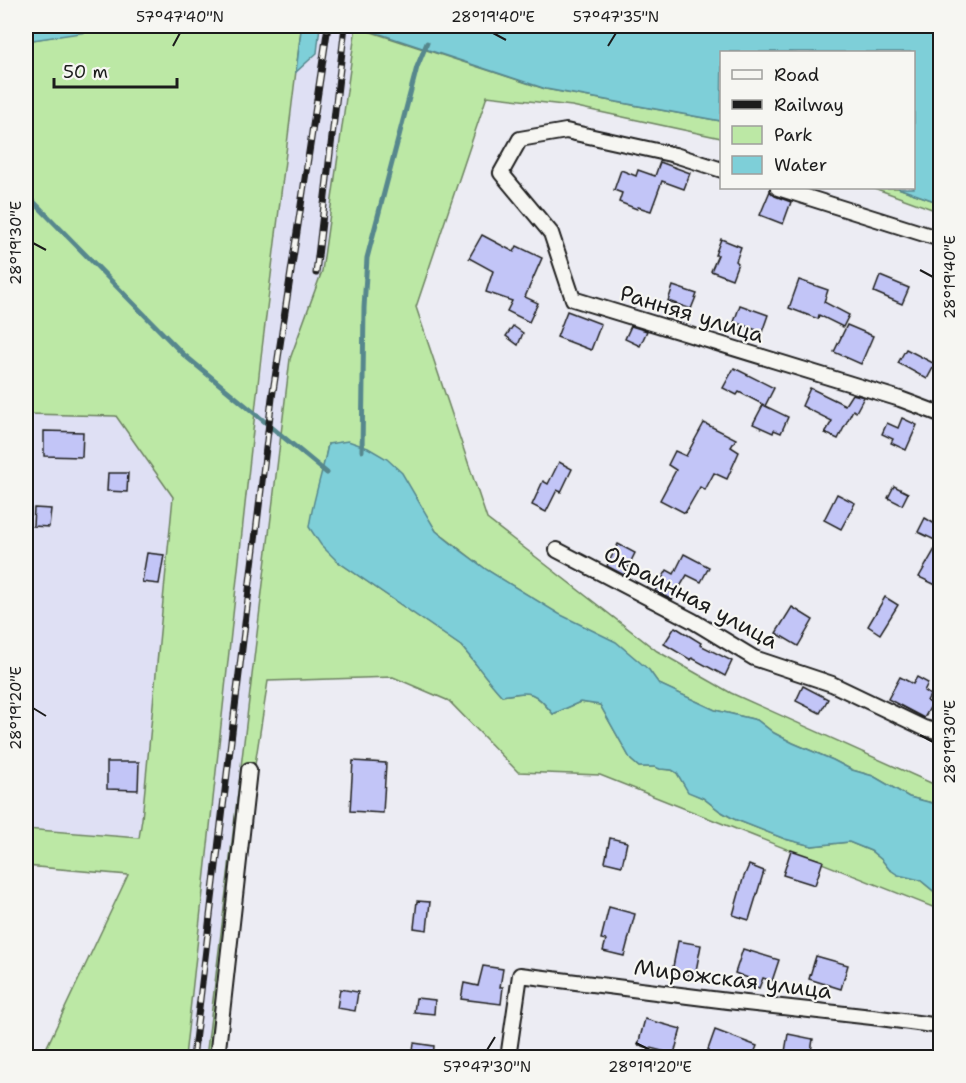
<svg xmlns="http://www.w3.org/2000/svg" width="966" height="1083" font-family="'Shantell Sans',sans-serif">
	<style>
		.built { fill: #dfe0f4 }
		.green { fill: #bce8a5; stroke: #6c8260; stroke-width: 1.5 }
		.water { fill: #7ecfd8; stroke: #57878d; stroke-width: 1.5 }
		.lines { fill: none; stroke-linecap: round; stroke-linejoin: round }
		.stream { stroke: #57878d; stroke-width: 5 }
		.building { fill: #c2c5f7; stroke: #1c1c1c; stroke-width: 1.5 }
		.street-casing { stroke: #1c1c1c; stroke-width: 18 }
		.street { stroke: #f6f6f2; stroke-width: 14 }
		.rail-casing { stroke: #1c1c1c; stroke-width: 7 }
		.rail { stroke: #f6f6f2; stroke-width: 4.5; stroke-dasharray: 14; stroke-linecap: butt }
		.ticks { fill: none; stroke: #1c1c1c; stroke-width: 2 }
		.labels { text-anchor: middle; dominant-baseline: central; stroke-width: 4.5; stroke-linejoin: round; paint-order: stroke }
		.street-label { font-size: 22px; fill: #1c1c1c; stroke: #f6f6f2 }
		.neatline { fill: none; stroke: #1c1c1c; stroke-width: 2 }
		.ticks-label { font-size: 15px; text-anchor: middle; fill: #1c1c1c }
	</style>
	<rect width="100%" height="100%" fill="#ececf3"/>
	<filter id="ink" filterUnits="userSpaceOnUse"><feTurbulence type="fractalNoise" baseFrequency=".0167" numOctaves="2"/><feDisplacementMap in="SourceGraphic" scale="12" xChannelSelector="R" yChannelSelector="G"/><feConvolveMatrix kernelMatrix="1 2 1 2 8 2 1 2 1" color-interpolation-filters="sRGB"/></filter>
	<g filter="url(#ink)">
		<!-- built -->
		<g class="built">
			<polygon points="320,26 356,26 322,271 290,359 206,1057 185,1058 248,477 296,72 317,53"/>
			<polygon points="26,414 116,416 173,497 141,839 26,829"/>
		</g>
		<!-- green -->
		<g class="green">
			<polygon points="118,26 299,26 301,30 261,357 185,1057 42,1057 128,875 26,866 26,829 139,838 142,819 173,497 116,416 26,414 26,41"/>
			<path d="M356 26H362V29L545 89 721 121V138L572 106 487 96 416 307 487 519 657 651 731 693 940 787V805L909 797 873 776 852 770 833 760 793 743 774 733 757 720 715 710 659 684 649 670 487 570 436 531 424 512 328 444 324 465 337 561 461 646C475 662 487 680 502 696 532 691 533 690 553 714L580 702 600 705 631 760 639 767H655L660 769 672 770 677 773 688 791 703 798 720 811 734 819 785 839 812 846 849 842 871 851 882 860 889 869 898 874 920 880 936 893 940 894V910L600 775 518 772 449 701 393 677 268 681 254 771 223 1057 206 1058 290 359 322 271Z"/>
			<polygon points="874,188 898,188 940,203 940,212"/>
		</g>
		<!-- water -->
		<g class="water">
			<polygon points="26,26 128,26 26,41"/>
			<polygon points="299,26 320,26 317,53 296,72 301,30"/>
			<polygon points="362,26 940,26 940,203 898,188 914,188 914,52 722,52 721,121 546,89 362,28"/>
			<path d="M348 441 368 448 387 459 402 473 436 531 452 544 487 570 559 614 616 642 649 670 659 684 715 710 757 720 774 733 793 743 833 760 852 770 873 776 909 797 940 805V894L936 893 920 880 898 875 889 869 882 860 871 851 849 842 812 846 785 839 734 819 720 811 703 798 688 792 677 773 672 770 660 769 655 767H639L631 760 600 705 580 702 553 714C533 690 532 691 502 696 487 680 475 662 461 646L337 561 321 545 309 527C313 499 323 472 328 444Z"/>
		</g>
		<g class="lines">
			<!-- stream -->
			<g class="stream">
				<polyline points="26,194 183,354 327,473"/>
				<polyline points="362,451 364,308 367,258 417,67 427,43"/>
			</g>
		</g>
		<!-- building -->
		<g class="building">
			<polygon points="660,162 690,173 684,189 662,181 651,211 638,207 637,209 619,202 622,193 614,190 621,170 636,176 638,170 655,176"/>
			<polygon points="770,191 775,196 791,202 783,224 760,215"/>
			<polygon points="482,235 514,252 517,246 542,258 525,297 538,303 529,322 507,311 512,301 486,292 493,271 469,258"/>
			<polygon points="721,239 741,247 736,261 738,263 732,279 711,271 718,255 715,255"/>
			<polygon points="880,276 909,288 902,304 874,292"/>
			<polygon points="799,280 828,290 824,302 849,315 843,327 819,315 818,319 789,308"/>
			<polygon points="673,286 697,294 691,309 668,301"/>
			<polygon points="740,305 768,315 762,332 734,322"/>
			<polygon points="567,311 601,324 591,350 557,337"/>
			<polygon points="847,325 873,336 861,364 834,352"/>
			<polygon points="513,326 523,333 518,345 506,336"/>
			<polygon points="631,326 647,331 640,346 625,339"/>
			<polygon points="906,349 935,364 927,379 898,363"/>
			<polygon points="734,368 774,388 765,406 788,417 781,433 774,430 773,433 753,424 763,405 764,405 739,392 737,395 723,388"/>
			<polygon points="810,388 845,405 852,394 864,397 856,412 853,410 838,439 825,433 832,421 802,406"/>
			<polygon points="902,418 917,425 906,450 891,443 893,439 882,434 887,423 898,428"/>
			<polygon points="704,423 736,439 731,447 739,452 727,479 714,473 705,490 700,487 685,513 660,500 676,470 668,465 675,451 686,456"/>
			<polygon points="44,431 83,432 82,457 44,456"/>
			<polygon points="559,462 572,469 561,492 557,490 546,512 532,505 543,481 548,484"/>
			<polygon points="108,473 128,473 127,492 107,491"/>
			<polygon points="894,486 908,493 902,505 888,498"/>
			<polygon points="837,494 855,503 841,529 824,520"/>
			<polygon points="34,508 51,509 49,527 33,526"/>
			<polygon points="925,518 940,527 940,587 919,577 939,542 918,532"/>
			<polygon points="618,544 635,553 624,575 607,566"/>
			<polygon points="147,553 164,555 159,584 142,582"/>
			<polygon points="684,554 709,567 701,582 687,575 672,600 655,591 667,570 674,574"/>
			<polygon points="885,597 898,605 880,634 868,626"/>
			<polygon points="792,607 813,620 798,646 776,633"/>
			<polygon points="675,627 701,643 700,645 732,661 725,676 692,658 691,660 664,644"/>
			<polygon points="900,677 913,684 917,677 928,683 924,691 930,695 927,701 932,704 924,718 888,699"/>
			<polygon points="803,686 828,699 820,713 796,701"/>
			<polygon points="353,761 386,763 383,813 350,811"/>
			<polygon points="107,762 139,762 138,790 107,789"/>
			<polygon points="610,838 627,842 622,866 605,862"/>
			<polygon points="791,850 823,861 815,885 783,875"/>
			<polygon points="749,865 764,871 749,920 733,915 743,879"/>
			<polygon points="417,901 430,902 427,930 414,928"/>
			<polygon points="609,907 635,914 624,956 603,951 606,940 601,939"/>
			<polygon points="678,941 701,945 695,976 672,972"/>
			<polygon points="743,949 779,960 772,981 763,978 759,988 746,984 748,978 735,973"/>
			<polygon points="816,956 848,965 841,989 809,979"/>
			<polygon points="483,966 503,969 500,987 503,987 501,1004 461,999 464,983 478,986"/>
			<polygon points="340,989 358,992 355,1011 337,1008"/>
			<polygon points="416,998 435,1000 434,1014 414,1012"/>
			<polygon points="645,1019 681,1029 674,1054 638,1045"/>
			<polygon points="715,1030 757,1046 752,1058 705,1058"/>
			<polygon points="788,1034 813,1039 810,1058 784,1058"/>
			<polygon points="414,1043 434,1046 433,1058 412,1058"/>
		</g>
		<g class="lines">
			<defs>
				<g id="street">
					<polyline points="722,170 675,155 566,131 520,139 501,173 551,233 573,299 900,399 940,414"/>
					<polyline points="778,188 940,239"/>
					<polyline points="557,550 693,621 754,658 832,684 924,728 940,732"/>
					<polyline points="217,1058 249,770"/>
					<polyline points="508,1058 520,975 728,1001 872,1017 940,1026"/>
				</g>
			</defs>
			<!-- street casing -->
			<use href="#street" class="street-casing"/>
			<!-- street -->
			<use href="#street" class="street"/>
			<defs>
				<g id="rail">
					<polyline points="316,273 345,26"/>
					<polyline points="193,1058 272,398 328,26"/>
				</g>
			</defs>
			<!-- rail casing -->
			<use href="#rail" class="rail-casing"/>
			<!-- rail -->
			<use href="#rail" class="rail"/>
		</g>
	</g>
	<!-- ticks -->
	<path class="ticks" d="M493 33 506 40M173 46 180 33M608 46 616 33M33 243 46 250M920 270 933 277M33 708 46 716M920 735 933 742M636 1043 650 1050M487 1050 495 1037"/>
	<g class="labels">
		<!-- street labels -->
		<g class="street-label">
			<text transform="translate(692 314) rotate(17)">Ранняя улица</text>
			<text transform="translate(691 597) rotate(28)">Окраинная улица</text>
			<text transform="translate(733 979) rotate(7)">Мирожская улица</text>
		</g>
	</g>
	<!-- margin -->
	<rect width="966" height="1083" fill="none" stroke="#f6f6f2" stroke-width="66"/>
	<!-- legend -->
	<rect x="720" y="51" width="195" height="138" fill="#f6f6f2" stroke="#9f9f9c" stroke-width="1.5"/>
	<rect x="732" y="70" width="30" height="9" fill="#f6f6f2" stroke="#9f9f9c" stroke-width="1.5"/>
	<text x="774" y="81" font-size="18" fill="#1c1c1c">Road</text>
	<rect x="732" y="100" width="30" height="9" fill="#1c1c1c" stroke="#9f9f9c" stroke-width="1.5"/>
	<text x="774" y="111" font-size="18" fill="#1c1c1c">Railway</text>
	<rect x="732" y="126" width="30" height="18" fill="#bce8a5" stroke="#9f9f9c" stroke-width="1.5"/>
	<text x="774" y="141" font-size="18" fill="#1c1c1c">Park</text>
	<rect x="732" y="156" width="30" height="18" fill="#7ecfd8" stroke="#9f9f9c" stroke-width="1.5"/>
	<text x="774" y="171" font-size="18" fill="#1c1c1c">Water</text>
	<!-- scale -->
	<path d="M54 78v9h123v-9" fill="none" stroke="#1c1c1c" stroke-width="3"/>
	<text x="63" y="78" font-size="18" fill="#1c1c1c" stroke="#f6f6f2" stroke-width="4.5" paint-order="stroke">50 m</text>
	<rect x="33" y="33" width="900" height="1017" class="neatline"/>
	<g class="ticks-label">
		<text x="180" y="22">57°47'40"N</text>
		<text x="493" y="22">28°19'40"E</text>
		<text x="616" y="22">57°47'35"N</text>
		<text transform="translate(16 243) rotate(-90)" y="5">28°19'30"E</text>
		<text transform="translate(950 277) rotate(-90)" y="5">28°19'40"E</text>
		<text transform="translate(16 708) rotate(-90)" y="5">28°19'20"E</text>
		<text transform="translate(950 742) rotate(-90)" y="5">28°19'30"E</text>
		<text x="487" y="1072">57°47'30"N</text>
		<text x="650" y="1072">28°19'20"E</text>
	</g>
</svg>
